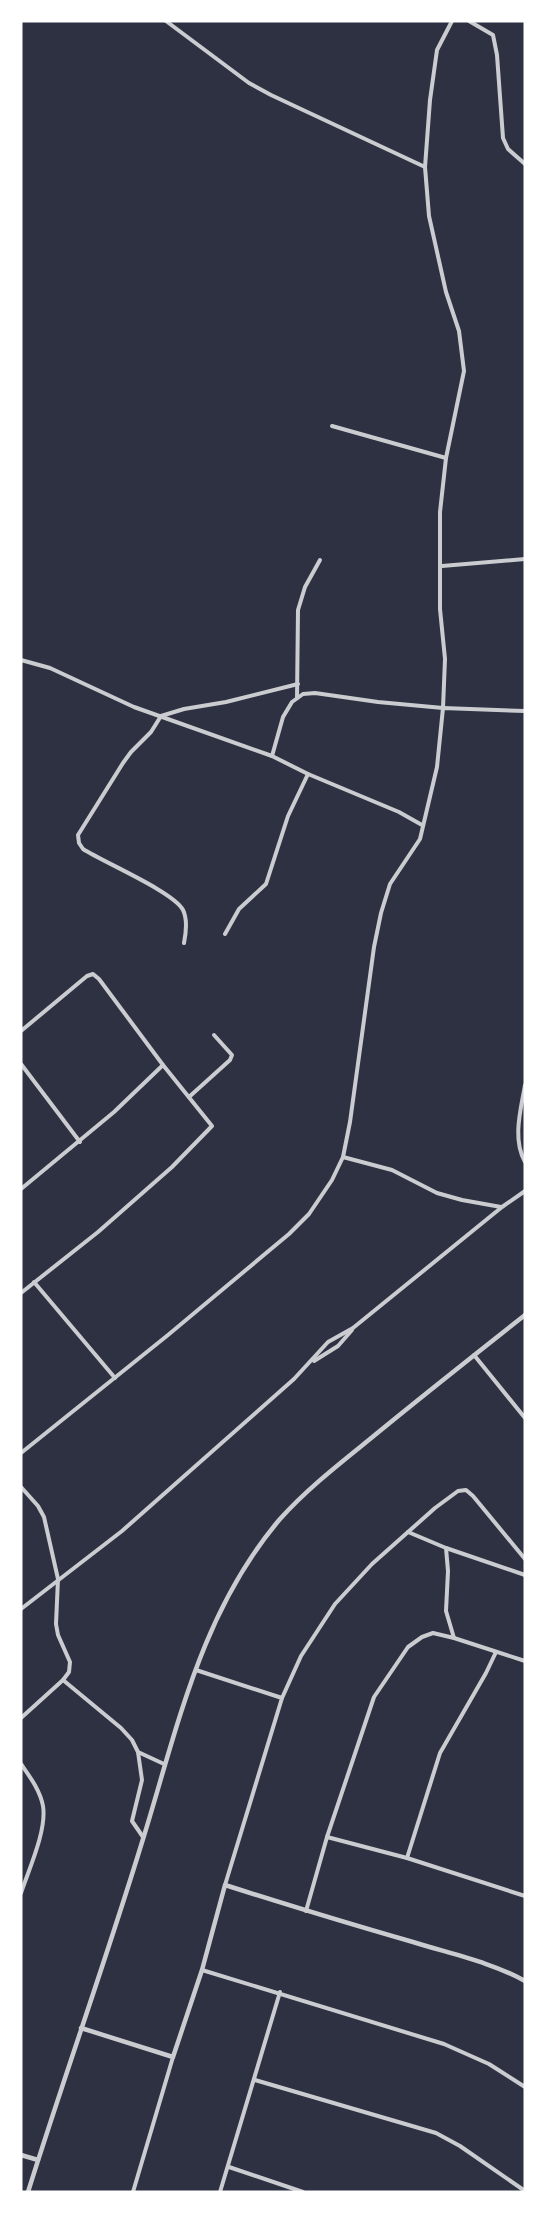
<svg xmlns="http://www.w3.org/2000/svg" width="546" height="2213" font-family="'Archivo Narrow',sans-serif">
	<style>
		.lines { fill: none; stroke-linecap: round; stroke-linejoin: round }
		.minor { stroke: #caccd0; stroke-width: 4 }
		.tertiary { stroke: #caccd0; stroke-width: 4.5 }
	</style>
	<rect width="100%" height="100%" fill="#2d3142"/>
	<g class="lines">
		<!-- minor -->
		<g class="minor">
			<polyline points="166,21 249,83 271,95 425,167"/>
			<polyline points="469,21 493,35 497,55 503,138 508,149 525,164"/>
			<polyline points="332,426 446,458"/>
			<polyline points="442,566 525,559"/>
			<polyline points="21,660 50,668 134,707 272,756 308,774 399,812 422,825"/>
			<polyline points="297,698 298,610 305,587 320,560"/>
			<polyline points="272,756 283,717 292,702 303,694 315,693 378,702 443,708 445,659 440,609 440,512 446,458 464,371 459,331 446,292 429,216 425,167 430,100 437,50 452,21"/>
			<polyline points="225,934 239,909 266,884 288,816 308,774"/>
			<path d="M184 943C186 933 188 920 183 910 174 892 103 862 83 849L79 843 78 835 123 763 131 752 151 732 161 716 184 709 226 702 298 684"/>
			<polyline points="21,1031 87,976 93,974 99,979 163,1065 212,1126 172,1167 98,1232 21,1293"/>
			<polyline points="21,1064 80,1142"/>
			<path d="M525 1085C521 1109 512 1139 525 1162"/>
			<polyline points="189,1097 230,1060 232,1055 214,1035"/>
			<polyline points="343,1157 392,1170 437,1193 462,1200 501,1207"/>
			<polyline points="21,1189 114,1112 163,1065"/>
			<polyline points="34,1282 115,1378"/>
			<polyline points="474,1355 525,1418"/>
			<polyline points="314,1361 338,1346 352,1330"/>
			<polyline points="21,1453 168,1335 289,1234 309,1214 332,1180 343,1157 350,1122 374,947 381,913 390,884 420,839 437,767 443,708 525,711"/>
			<polyline points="21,1487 38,1506 44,1517 58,1579 56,1624 58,1635 70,1662 69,1672 63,1680 21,1718"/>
			<polyline points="408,1532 446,1548 525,1575"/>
			<polyline points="446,1548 448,1571 446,1611 454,1638"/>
			<polyline points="21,1609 122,1531 294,1379 328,1342 353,1328 502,1207 525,1191"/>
			<polyline points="196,1670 282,1698"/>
			<polyline points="63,1680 121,1728 132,1740 138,1752 164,1764"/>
			<polyline points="138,1752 142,1780 132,1821 143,1837"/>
			<path d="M21 1764C30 1777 40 1790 43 1806 47 1830 29 1869 21 1893"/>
			<polyline points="327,1837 407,1858 525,1896"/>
			<polyline points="407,1858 440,1753 486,1673 496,1652"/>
			<polyline points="225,1885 282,1698 301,1656 335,1604 372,1564 435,1508 458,1491 466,1490 473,1496 525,1559"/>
			<polyline points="306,1911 327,1837 374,1697 408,1647 422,1637 433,1633 454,1638 525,1661"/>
			<polyline points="202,1970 444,2044 489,2064 525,2087"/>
			<polyline points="255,2080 436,2133 460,2146 525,2191"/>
			<polyline points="229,2167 303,2192"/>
			<polyline points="133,2192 173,2057"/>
			<polyline points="220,2192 280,1992"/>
		</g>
		<!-- tertiary -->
		<g class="tertiary">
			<path d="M81 2028 173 2057 202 1970 225 1885C288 1905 350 1924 413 1942 451 1954 491 1962 525 1981"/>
			<polyline points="21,2155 38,2160"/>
			<path d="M28 2192C65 2074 107 1957 143 1839 178 1726 201 1612 280 1519 307 1489 339 1464 370 1439 421 1397 473 1356 525 1315"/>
		</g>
	</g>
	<!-- border -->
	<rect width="546" height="2213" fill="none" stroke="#ffffff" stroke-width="45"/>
</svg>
